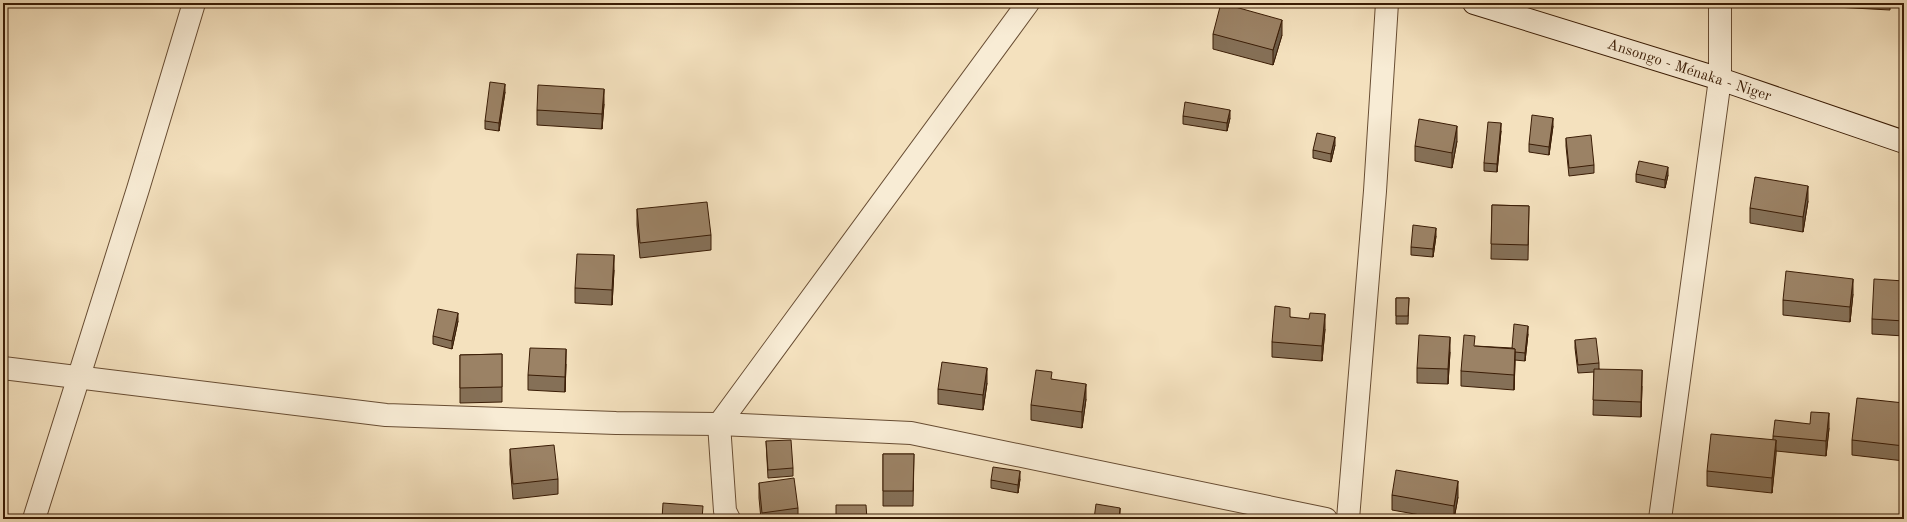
<svg xmlns="http://www.w3.org/2000/svg" width="1907" height="522" font-family="'Old Standard TT',serif">
	<style>
		.lines { fill: none; stroke-linecap: round; stroke-linejoin: round }
		.street-casing { stroke: #684d33; stroke-width: 24 }
		.secondary-casing { stroke: #3a1c05; stroke-width: 24 }
		.street { stroke: #f8ecd5; stroke-width: 22 }
		.secondary { stroke: #f8ecd5; stroke-width: 22 }
		.wall { fill: #857057; stroke: #3a1c05 }
		.shaded-wall { fill: #6c5b47; stroke: #3a1c05 }
		.building { fill: #9b8265; stroke: #3a1c05 }
		.labels { text-anchor: middle; dominant-baseline: central; stroke-width: 3.5; stroke-linejoin: round; paint-order: stroke }
		.street-label { font-size: 15px; fill: #3a1c05; stroke: #f8ecd5 }
	</style>
	<rect width="100%" height="100%" fill="#f4e1be"/>
	<filter id="stains"><feTurbulence type="fractalNoise" baseFrequency=".005" numOctaves="4"/><feColorMatrix values="0 0 0 0 .2 0 0 0 0 .09 0 0 0 0 .02 0 0 0 .5 -.17"/></filter>
	<radialGradient id="worn" r=".72"><stop offset=".6" stop-color="#630" stop-opacity="0"/><stop offset="1" stop-color="#630" stop-opacity=".3"/></radialGradient>
	<g class="lines">
		<defs>
			<g id="street">
				<polyline points="3,368 386,415 616,423 719,424 911,433 1326,519"/>
				<polyline points="34,519 138,189 194,3"/>
				<polyline points="729,519 725,511 719,424 1028,3"/>
				<polyline points="1348,519 1375,191 1387,3"/>
				<polyline points="1660,519 1720,79 1720,3"/>
			</g>
			<polyline id="secondary" points="1474,3 1720,79 1904,142"/>
		</defs>
		<!-- street casing -->
		<use href="#street" class="street-casing"/>
		<!-- secondary casing -->
		<use href="#secondary" class="secondary-casing"/>
		<!-- street -->
		<use href="#street" class="street"/>
		<!-- secondary -->
		<use href="#secondary" class="secondary"/>
	</g>
	<!-- wall -->
	<g class="wall">
		<polygon points="1798,3 1890,3 1890,10 1798,5"/>
		<rect x="1895" y="3" width="9" height="1"/>
		<polygon points="1213,34 1282,35 1273,65 1213,49"/>
		<polygon points="505,92 499,131 485,129 485,121"/>
		<polygon points="604,104 602,129 537,125 537,110"/>
		<polygon points="1183,116 1230,118 1227,131 1183,124"/>
		<polygon points="1553,126 1549,155 1529,152 1529,144"/>
		<polygon points="1501,131 1497,172 1484,171 1484,163"/>
		<polygon points="1566,138 1594,165 1594,173 1569,176 1566,146"/>
		<polygon points="1457,141 1452,168 1415,161 1415,146"/>
		<polygon points="1335,145 1331,162 1313,158 1313,150"/>
		<polygon points="1636,174 1668,175 1665,188 1636,182"/>
		<polygon points="1808,201 1803,232 1750,223 1750,208"/>
		<polygon points="1492,205 1529,206 1528,260 1491,259"/>
		<polygon points="637,209 711,235 711,250 640,258 637,225"/>
		<polygon points="1436,236 1433,257 1411,255 1411,247"/>
		<polygon points="614,270 612,305 575,303 575,288"/>
		<polygon points="1904,281 1904,336 1872,334 1872,319"/>
		<polygon points="1853,294 1850,322 1783,315 1783,300"/>
		<polygon points="1396,298 1409,298 1408,324 1396,324"/>
		<polygon points="1290,317 1325,329 1322,361 1272,357 1272,342"/>
		<polygon points="458,321 452,349 433,344 433,336"/>
		<polygon points="1528,334 1525,361 1515,360 1514,390 1461,386 1461,371 1475,346 1512,348"/>
		<polygon points="1575,340 1599,363 1599,369 1642,386 1641,417 1593,415 1594,372 1578,373 1575,348"/>
		<polygon points="1450,352 1448,384 1417,383 1417,368"/>
		<polygon points="502,354 502,402 460,403 460,355"/>
		<polygon points="566,364 565,392 528,390 528,375"/>
		<polygon points="1052,379 1086,399 1082,428 1031,420 1031,405"/>
		<polygon points="987,383 983,410 938,404 938,389"/>
		<polygon points="1904,403 1904,461 1852,455 1852,440"/>
		<polygon points="1829,428 1826,456 1776,451 1772,493 1707,486 1707,471 1773,439 1773,436"/>
		<polygon points="766,441 793,468 793,476 768,478"/>
		<polygon points="510,449 558,479 558,494 513,499 510,464"/>
		<polygon points="883,454 914,454 913,506 883,506"/>
		<polygon points="1020,479 1018,493 991,488 991,480"/>
		<polygon points="759,483 798,508 798,519 761,519 759,498"/>
		<polygon points="1392,495 1458,497 1454,519 1443,519 1392,510"/>
	</g>
	<!-- shaded-wall -->
	<g class="shaded-wall">
		<polygon points="1282,20 1282,35 1273,65 1273,50"/>
		<polygon points="505,84 505,92 499,131 499,123"/>
		<polygon points="604,89 604,104 602,129 602,114"/>
		<polygon points="1230,110 1230,118 1227,131 1227,123"/>
		<polygon points="1553,118 1553,126 1549,155 1549,147"/>
		<polygon points="1501,123 1501,131 1497,172 1497,164"/>
		<polygon points="1457,126 1457,141 1452,168 1452,153"/>
		<polygon points="1335,137 1335,145 1331,162 1331,154"/>
		<polygon points="1668,167 1668,175 1665,188 1665,180"/>
		<polygon points="1808,186 1808,201 1803,232 1803,217"/>
		<polygon points="1436,228 1436,236 1433,257 1433,249"/>
		<polygon points="614,255 614,270 612,305 612,290"/>
		<polygon points="1853,279 1853,294 1850,322 1850,307"/>
		<polygon points="458,313 458,321 452,349 452,341"/>
		<polygon points="1325,314 1325,329 1322,361 1322,346"/>
		<polygon points="1528,326 1528,334 1525,361 1525,353"/>
		<polygon points="1450,337 1450,352 1448,384 1448,369"/>
		<polygon points="566,349 566,364 565,392 565,377"/>
		<polygon points="1515,349 1515,364 1514,390 1514,375"/>
		<polygon points="987,368 987,383 983,410 983,395"/>
		<polygon points="1642,370 1642,386 1641,417 1641,402"/>
		<polygon points="1086,384 1086,399 1082,428 1082,412"/>
		<polygon points="1829,413 1829,428 1826,456 1826,441"/>
		<polygon points="1776,440 1776,455 1772,493 1772,478"/>
		<polygon points="1020,471 1020,479 1018,493 1018,485"/>
		<polygon points="1458,481 1458,497 1454,519 1454,506"/>
		<polygon points="1120,508 1120,519 1119,519"/>
	</g>
	<!-- building -->
	<g class="building">
		<polygon points="1221,3 1282,20 1273,50 1213,34"/>
		<polygon points="490,82 505,84 499,123 485,121"/>
		<polygon points="538,85 604,89 602,114 537,110"/>
		<polygon points="1185,102 1230,110 1227,123 1183,116"/>
		<polygon points="1532,115 1553,118 1549,147 1529,144"/>
		<polygon points="1419,119 1457,126 1452,153 1415,146"/>
		<polygon points="1488,122 1501,123 1497,164 1484,163"/>
		<polygon points="1317,133 1335,137 1331,154 1313,150"/>
		<polygon points="1591,135 1594,165 1569,168 1566,138"/>
		<polygon points="1639,161 1668,167 1665,180 1636,174"/>
		<polygon points="1755,177 1808,186 1803,217 1750,208"/>
		<polygon points="707,202 711,235 640,243 637,209"/>
		<polygon points="1492,205 1529,206 1528,245 1491,244"/>
		<polygon points="1413,225 1436,228 1433,249 1411,247"/>
		<polygon points="577,254 614,255 612,290 575,288"/>
		<polygon points="1786,271 1853,279 1850,307 1783,300"/>
		<polygon points="1874,279 1904,281 1904,321 1872,319"/>
		<polygon points="1396,298 1409,298 1408,316 1396,316"/>
		<polygon points="1275,306 1290,308 1290,317 1309,319 1310,313 1325,314 1322,346 1272,342"/>
		<polygon points="438,309 458,313 452,341 433,336"/>
		<polygon points="1514,324 1528,326 1525,353 1515,352 1515,349 1512,348"/>
		<polygon points="1419,335 1450,337 1448,369 1417,368"/>
		<polygon points="1464,335 1475,336 1474,346 1515,349 1514,375 1461,371"/>
		<polygon points="1596,338 1599,363 1578,365 1575,340"/>
		<polygon points="530,348 566,349 565,377 528,375"/>
		<polygon points="502,354 502,387 460,388 460,355"/>
		<polygon points="942,362 987,368 983,395 938,389"/>
		<polygon points="1594,369 1642,370 1641,402 1593,400"/>
		<polygon points="1036,370 1052,372 1051,379 1086,384 1082,412 1031,405"/>
		<polygon points="1857,398 1904,403 1904,446 1852,440"/>
		<polygon points="1811,412 1829,413 1826,441 1773,436 1775,420 1810,424"/>
		<polygon points="1711,434 1776,440 1772,478 1707,471"/>
		<polygon points="791,440 793,468 768,470 766,441"/>
		<polygon points="554,445 558,479 513,484 510,449"/>
		<polygon points="883,454 914,454 913,491 883,491"/>
		<polygon points="993,467 1020,471 1018,485 991,480"/>
		<polygon points="1396,470 1458,481 1454,506 1392,495"/>
		<polygon points="794,478 798,508 762,513 759,483"/>
		<polygon points="663,503 703,506 702,519 662,519"/>
		<polygon points="1096,504 1120,508 1119,519 1094,519"/>
		<polygon points="836,505 866,505 867,519 836,519"/>
	</g>
	<g class="labels">
		<!-- street labels -->
		<g class="street-label">
			<text transform="translate(1689 71) rotate(18)">Ansongo - Ménaka - Niger</text>
		</g>
	</g>
	<!-- margin -->
	<rect width="1907" height="522" fill="none" stroke="#f4e1be" stroke-width="16"/>
	<rect x="4" y="4" width="1899" height="514" fill="none" stroke="#3a1c05" stroke-width="2"/>
	<rect x="8" y="8" width="1891" height="506" fill="none" stroke="#3a1c05"/>
	<rect width="100%" height="100%" filter="url(#stains)"/>
	<rect width="100%" height="100%" fill="url(#worn)"/>
</svg>
